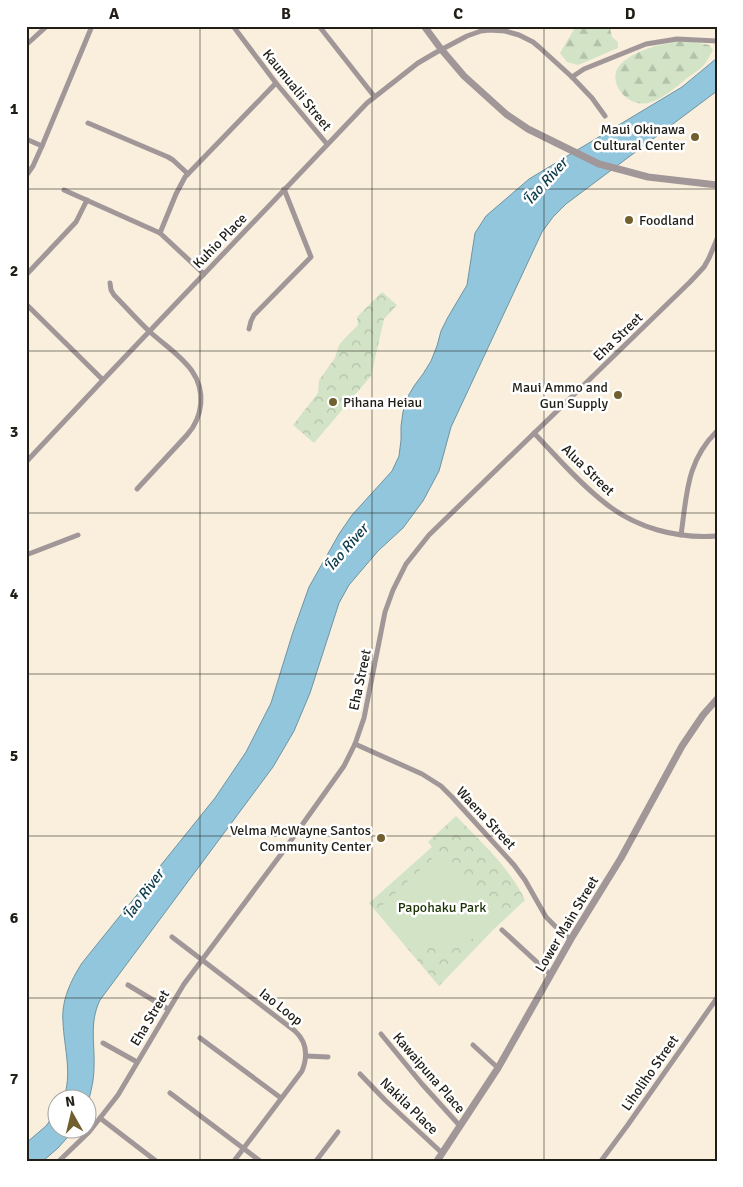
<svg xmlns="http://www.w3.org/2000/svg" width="743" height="1187" font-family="Signika,sans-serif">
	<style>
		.forest { fill: url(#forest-firs) }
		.park { fill: url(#park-crowns) }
		.garden { fill: #d2e3c6 }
		.water { fill: #91c6dd; stroke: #6f94a2 }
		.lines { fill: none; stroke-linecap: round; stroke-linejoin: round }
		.minor { stroke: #a29798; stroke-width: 5 }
		.tertiary { stroke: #a29798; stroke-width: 7 }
		.grid { fill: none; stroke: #211e17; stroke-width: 1; stroke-opacity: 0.55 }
		.poi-dot { fill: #725f2e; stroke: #fff; stroke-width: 2 }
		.labels { text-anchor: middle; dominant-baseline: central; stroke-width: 5; stroke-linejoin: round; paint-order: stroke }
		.street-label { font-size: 14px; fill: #211e17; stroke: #fff }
		.poi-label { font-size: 14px; fill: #211e17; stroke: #fff; text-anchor: end }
		.park-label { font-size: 14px; fill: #1b3204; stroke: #fff }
		.water-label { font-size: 15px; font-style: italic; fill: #0c3b4c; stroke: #fff }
		.neatline { fill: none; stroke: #211e17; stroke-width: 2 }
		.grid-label { font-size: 16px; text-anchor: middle; font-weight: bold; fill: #211e17 }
	</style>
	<defs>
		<pattern id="forest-firs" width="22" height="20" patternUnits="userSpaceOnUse" patternTransform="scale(1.25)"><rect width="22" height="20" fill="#d2e3c6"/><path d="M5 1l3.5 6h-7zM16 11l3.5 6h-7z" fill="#b4c2a9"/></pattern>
		<pattern id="park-crowns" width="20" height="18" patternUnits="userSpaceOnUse" patternTransform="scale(1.25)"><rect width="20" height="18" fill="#d2e3c6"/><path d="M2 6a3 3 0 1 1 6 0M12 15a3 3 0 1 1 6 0" fill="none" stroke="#b4c2a9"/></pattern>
	</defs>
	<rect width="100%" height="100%" fill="#f9efdc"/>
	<!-- forest -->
	<g class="forest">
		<polygon points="576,26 611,26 610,28 612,37 618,42 618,48 578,65 567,62 560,53"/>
		<path d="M684 40 709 45 713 50C710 55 707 62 703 66 698 71 692 74 687 78 676 87 663 99 648 103 626 108 603 78 623 62 639 48 664 44 684 40Z"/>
	</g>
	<!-- park -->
	<g class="park">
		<polygon points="382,292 397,305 384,319 371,376 314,443 293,425 318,393 319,380 335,358 339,345 347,336 358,325 357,317"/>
		<path d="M456 816C481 842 510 868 525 900L493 930 439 986 369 903 432 847 428 842Z"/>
	</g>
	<!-- garden -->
	<path class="garden" d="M436 855H446L503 916C484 943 433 955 405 937 394 930 385 920 376 911Z"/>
	<!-- water -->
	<g class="water">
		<path d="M717 58V91L566 204 553 217 542 232 451 427 439 471 423 501 403 528 378 551 349 585 339 603 310 693 294 731 273 767 100 1000C89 1023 95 1043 94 1067 94 1080 91 1091 88 1103V1100H63C73 1074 64 1048 63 1022 61 1001 71 980 82 963L215 798 246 752 271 703 293 632 309 587 339 534 352 515 392 471 399 456 401 440V426L403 412 407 398 414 386 423 374 431 361 437 346 441 331 448 317 467 285 475 233 486 216 529 179 682 87Z"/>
		<polygon points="57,1111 58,1130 74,1130 58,1148 43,1161 26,1161 26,1143 46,1126"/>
	</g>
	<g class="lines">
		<!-- minor -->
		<g class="minor">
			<polyline points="233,26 276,83 327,144"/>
			<polyline points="319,26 374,96"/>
			<polyline points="26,45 47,26"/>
			<polyline points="572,77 584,69 646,44 677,39 717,41"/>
			<polyline points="88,123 168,157 173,160 188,174"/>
			<polyline points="26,139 42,146"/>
			<polyline points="26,176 33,166 42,146 92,26"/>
			<polyline points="64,190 160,233 204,274"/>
			<polyline points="160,233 176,194 185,177 276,83"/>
			<polyline points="26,275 76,222 87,200"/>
			<path d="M110 283 111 290 114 295C126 307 137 320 149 331 163 344 181 355 192 371 206 391 203 417 187 435L137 489"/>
			<polyline points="26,304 103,380"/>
			<polyline points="249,329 251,321 254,315 311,257 284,189"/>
			<path d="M534 433C557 457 579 483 605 503 636 528 677 539 717 536"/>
			<polyline points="26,462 103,380 367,103 418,63 435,53 467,36 481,31 489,30 505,31 519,35 533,42 539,47 572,77 592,98 605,116"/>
			<path d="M681 535C687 494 686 462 717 431"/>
			<polyline points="26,555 78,535"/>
			<polyline points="355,744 422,774 441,786 452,797 514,865 525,880 546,917 563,934 571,939"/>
			<polyline points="502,930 551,975"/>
			<path d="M172 937 295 1031C307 1042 308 1056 302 1071L234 1161"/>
			<polyline points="128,985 168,1009"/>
			<polyline points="381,1034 422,1084 460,1126"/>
			<polyline points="200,1038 281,1098"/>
			<polyline points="103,1043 137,1062"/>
			<polyline points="473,1045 498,1068"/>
			<polyline points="306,1056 328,1057"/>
			<polyline points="360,1074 385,1100 442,1153"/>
			<polyline points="170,1093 260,1161"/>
			<polyline points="100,1118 156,1161"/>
			<polyline points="59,1161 89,1132 100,1118 118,1095 184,984 282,853 344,766 355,744 364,718 385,612 393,590 406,564 429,535 690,282 704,267 709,258 717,239"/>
			<polyline points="316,1161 338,1132"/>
			<polyline points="601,1161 627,1126 717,998"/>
		</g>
		<!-- tertiary -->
		<g class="tertiary">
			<polyline points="424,26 441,49 464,76 506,114 528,129 599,164 622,170 648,177 717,185"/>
			<polyline points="437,1161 498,1068 571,939 621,858 682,746 703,715 717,699"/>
		</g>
	</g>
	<!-- grid -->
	<path class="grid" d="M200 26V1161M372 26V1161M544 26V1161M26 189H717M26 351H717M26 513H717M26 674H717M26 836H717M26 998H717"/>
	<!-- markers -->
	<g class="poi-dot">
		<circle cx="695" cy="137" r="5"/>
		<circle cx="629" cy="220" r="5"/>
		<circle cx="618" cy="395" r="5"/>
		<circle cx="333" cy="402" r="5"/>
		<circle cx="381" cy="838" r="5"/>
	</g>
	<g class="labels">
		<!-- street labels -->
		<g class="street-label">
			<text transform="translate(297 90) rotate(51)">Kaumualii Street</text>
			<text transform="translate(220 241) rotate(-46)">Kuhio Place</text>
			<text transform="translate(618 337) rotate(-44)">Eha Street</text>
			<text transform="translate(588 470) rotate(44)">Alua Street</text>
			<text transform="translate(360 680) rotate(-78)">Eha Street</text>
			<text transform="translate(486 818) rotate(47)">Waena Street</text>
			<text transform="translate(567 924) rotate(-59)">Lower Main Street</text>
			<text transform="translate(281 1007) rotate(38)">Iao Loop</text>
			<text transform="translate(150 1018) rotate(-59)">Eha Street</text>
			<text transform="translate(429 1073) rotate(49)">Kawaipuna Place</text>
			<text transform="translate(650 1073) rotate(-55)">Liholiho Street</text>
			<text transform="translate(409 1106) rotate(44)">Nakila Place</text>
		</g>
		<!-- poi labels -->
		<g class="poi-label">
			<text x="685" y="129">Maui Okinawa<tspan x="685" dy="16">Cultural Center</tspan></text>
			<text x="639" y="220" text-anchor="start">Foodland</text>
			<text x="608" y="387">Maui Ammo and<tspan x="608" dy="16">Gun Supply</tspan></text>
			<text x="343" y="402" text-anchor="start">Pihana Heiau</text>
			<text x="371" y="830">Velma McWayne Santos<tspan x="371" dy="16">Community Center</tspan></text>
		</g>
		<!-- park labels -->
		<g class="park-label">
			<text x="442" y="907">Papohaku Park</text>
		</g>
		<!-- water labels -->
		<g class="water-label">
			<text transform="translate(545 182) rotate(-48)">ʻĪao River</text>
			<text transform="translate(346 548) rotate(-49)">ʻĪao River</text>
			<text transform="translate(143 895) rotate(-54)">ʻĪao River</text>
		</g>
	</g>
	<!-- border -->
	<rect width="743" height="1187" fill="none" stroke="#ffffff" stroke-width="55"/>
	<!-- north arrow -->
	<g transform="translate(72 1114) rotate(352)"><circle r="24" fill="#ffffff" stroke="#a6a5a2"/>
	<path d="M0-4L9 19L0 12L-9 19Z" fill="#725f2e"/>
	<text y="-8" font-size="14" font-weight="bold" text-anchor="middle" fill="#211e17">N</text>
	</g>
	<rect x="28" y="28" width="688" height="1132" class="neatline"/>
	<g class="grid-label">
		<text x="114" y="19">A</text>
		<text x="286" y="19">B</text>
		<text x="458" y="19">C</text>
		<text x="630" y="19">D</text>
		<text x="14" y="114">1</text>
		<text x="14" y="276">2</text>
		<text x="14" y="437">3</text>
		<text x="14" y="599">4</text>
		<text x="14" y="761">5</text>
		<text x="14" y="923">6</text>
		<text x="14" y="1084">7</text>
	</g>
</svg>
